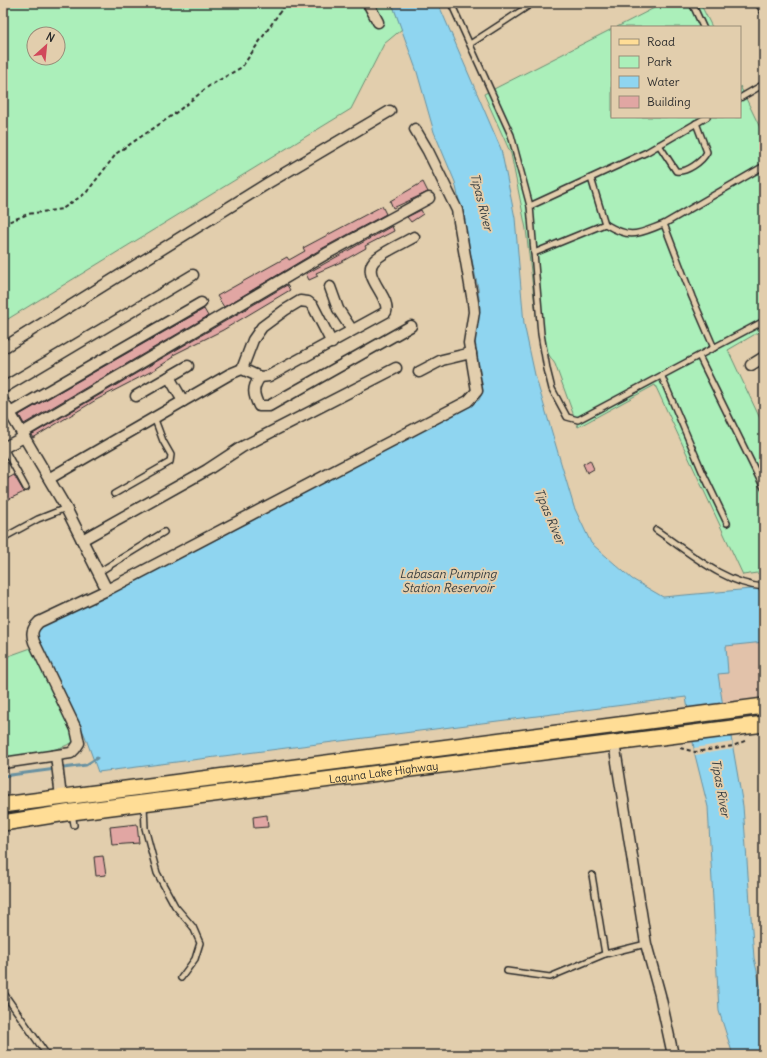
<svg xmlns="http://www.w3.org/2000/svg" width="767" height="1058" font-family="Delius,sans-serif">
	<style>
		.built { fill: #e2c2aa }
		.green { fill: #abefba; stroke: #6b8d72; fill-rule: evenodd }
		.water { fill: #8fd5f0; stroke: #6791a1 }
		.pier { fill: #e2cead }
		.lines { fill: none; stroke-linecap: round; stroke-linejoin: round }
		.stream { stroke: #6791a1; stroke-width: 3 }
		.building { fill: #e1a6a3; stroke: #2b2b2b }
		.lane-casing { stroke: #2b2b2b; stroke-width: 8 }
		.street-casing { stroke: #2b2b2b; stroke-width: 13 }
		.primary-casing { stroke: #2b2b2b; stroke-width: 18 }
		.path { stroke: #2b2b2b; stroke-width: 2; stroke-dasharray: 4 3; stroke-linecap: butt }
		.lane { stroke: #e2cead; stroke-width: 5 }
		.street { stroke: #e2cead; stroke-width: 10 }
		.primary { stroke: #ffdd96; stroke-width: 15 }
		.labels { text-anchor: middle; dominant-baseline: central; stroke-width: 4; stroke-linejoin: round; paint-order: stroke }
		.street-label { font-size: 11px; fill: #2b2b2b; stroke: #e2cead }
		.water-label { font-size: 12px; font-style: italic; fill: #353c3f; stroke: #e2cead }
	</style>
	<rect width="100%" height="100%" fill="#e2cead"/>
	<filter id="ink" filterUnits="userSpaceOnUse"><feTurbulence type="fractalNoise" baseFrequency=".025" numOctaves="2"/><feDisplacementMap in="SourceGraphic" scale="8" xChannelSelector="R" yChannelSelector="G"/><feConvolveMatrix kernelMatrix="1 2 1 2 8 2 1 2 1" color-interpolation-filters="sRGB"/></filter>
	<g filter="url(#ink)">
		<!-- built -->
		<polygon class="built" points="764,642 764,697 722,702 718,674 728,672 726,646"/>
		<!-- green -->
		<g class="green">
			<path d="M3 3H392L402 29 384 44 351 109 3 322ZM34 34H58V58H34Z"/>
			<polygon points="664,3 700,3 712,27 617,27"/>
			<polygon points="612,29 612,117 740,117 740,86 764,136 764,329 728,350 764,427 764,575 757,573 743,575 655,385 578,427 555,364 539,340 526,229 511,154 484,94"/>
			<path d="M31 648 74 738 72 743C50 753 27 755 3 759V658Z"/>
		</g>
		<!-- water -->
		<polygon class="water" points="392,3 438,3 501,149 515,218 524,324 535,375 574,507 591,543 632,579 663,597 762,588 764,590 764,642 726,646 728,673 718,674 726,726 730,731 743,806 754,958 764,1002 764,1055 733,1055 719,1011 708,807 695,755 686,697 98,772 85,736 38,642 37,635 38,628 479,400 483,391 474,335 480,308 478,288 455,182 434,132 417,72"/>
		<!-- pier -->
		<polygon class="pier" points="732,742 733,749 695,755 694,748"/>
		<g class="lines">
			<!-- stream -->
			<polyline class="stream" points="3,776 86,765 97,758"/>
		</g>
		<!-- building -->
		<g class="building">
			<polygon points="423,182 428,192 393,208 390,201"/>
			<polygon points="382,206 386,214 323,248 224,307 217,296 287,257 289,260 305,251 303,248"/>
			<polygon points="421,210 423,214 411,222 407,217"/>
			<polygon points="392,226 394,231 365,246 366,248 341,262 316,273 318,276 309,280 306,274"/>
			<polygon points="287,285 290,290 223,330 173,355 174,357 154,370 96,400 33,438 31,435"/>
			<polygon points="204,309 208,316 24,424 19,415"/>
			<polygon points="590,460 594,469 587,473 583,464"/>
			<polygon points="14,475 24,492 3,502 3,481"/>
			<polygon points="267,815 268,827 254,828 253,817"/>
			<polygon points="137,824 139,843 112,845 110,827"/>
			<polygon points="103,856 106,875 96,876 94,857"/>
		</g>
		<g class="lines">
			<defs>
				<g id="lane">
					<polyline points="451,3 511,135 530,206 541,334 547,369 552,389 567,417 578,420 764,321"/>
					<polyline points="692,3 703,27"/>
					<polyline points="758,3 764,13"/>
					<polyline points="470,44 533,3"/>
					<polyline points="740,98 764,84"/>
					<path d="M659 145 676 171C686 173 702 162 707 152L696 123"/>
					<polyline points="591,178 605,224"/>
					<polyline points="530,206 647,152 707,117"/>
					<polyline points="664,224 764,166"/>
					<path d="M534 253 605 224C632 240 637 234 664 224L692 297 714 348"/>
					<polyline points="699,356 764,488"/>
					<polyline points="662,377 702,471 727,523"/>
					<polyline points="4,448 26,488"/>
					<polyline points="114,494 170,462 171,455 163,441 154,417"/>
					<path d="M656 530C689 552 724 584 764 587"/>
					<polyline points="3,538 38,519 66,508"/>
					<polyline points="99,572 164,532"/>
					<polyline points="144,805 145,828 157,873 175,906 193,927 200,943 195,959 181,978"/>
					<polyline points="72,813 74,825"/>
					<polyline points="592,875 605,954 646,944"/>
					<polyline points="507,971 550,977 605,954"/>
					<polyline points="3,992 47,1055"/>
				</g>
				<g id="street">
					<polyline points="368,3 378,22"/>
					<polyline points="330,287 338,309 352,330"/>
					<polyline points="3,348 268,183 390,111"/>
					<polyline points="751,365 764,357"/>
					<polyline points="242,369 253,340 262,327 285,310 300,301 308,302 313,306 332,343"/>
					<polyline points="419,372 442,360 471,353"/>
					<polyline points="169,377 183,401"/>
					<path d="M260 377C252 388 253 394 259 406H269L411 326"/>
					<polyline points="3,388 193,275"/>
					<polyline points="136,396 188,366"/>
					<polyline points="3,401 66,508 107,590"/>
					<polyline points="10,413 201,303"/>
					<polyline points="22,433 326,254 429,198"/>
					<polyline points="3,448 24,437"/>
					<path d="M50 478 230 374 242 369 260 377 269 376 386 312C391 297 361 276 374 261 382 252 404 243 414 237"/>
					<polyline points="82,540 207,470 242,447 396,368"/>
					<polyline points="614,743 646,944 660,995 673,1055"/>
					<polyline points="56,756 61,797"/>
					<path d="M3 763 71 753 75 749 79 743 76 729 34 642C31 633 32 629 39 622L107 590 468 401 477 391 469 343 474 312 473 302 457 210 428 151 415 129"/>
				</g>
				<g id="primary">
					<polyline points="3,805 764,706"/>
					<path id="s1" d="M3 823 72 812 764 724"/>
				</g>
			</defs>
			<!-- lane casing -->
			<use href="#lane" class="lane-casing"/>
			<!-- street casing -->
			<use href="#street" class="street-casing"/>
			<!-- primary casing -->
			<use href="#primary" class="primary-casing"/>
			<!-- path -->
			<g class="path">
				<polyline points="3,224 28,214 62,209 86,193 117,153 173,115 209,86 242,67 286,3"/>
				<polyline points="680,748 695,752 733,746 747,740"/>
			</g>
			<!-- lane -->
			<use href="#lane" class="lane"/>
			<!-- street -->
			<use href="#street" class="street"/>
			<!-- primary -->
			<use href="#primary" class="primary"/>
		</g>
	</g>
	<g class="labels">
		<!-- street labels -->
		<g class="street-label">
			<text stroke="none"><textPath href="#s1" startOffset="384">Laguna Lake Highway</textPath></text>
		</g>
		<!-- water labels -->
		<g class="water-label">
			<text transform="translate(482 202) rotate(76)">Tipas River</text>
			<text transform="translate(550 516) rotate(67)">Tipas River</text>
			<text x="448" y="573">Labasan Pumping<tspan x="448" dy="14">Station Reservoir</tspan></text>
			<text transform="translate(721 788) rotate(80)">Tipas River</text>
		</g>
	</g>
	<!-- margin -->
	<rect width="767" height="1058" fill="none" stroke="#e2cead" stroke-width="16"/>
	<rect x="8" y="8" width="751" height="1042" fill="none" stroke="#2b2b2b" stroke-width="1.5" filter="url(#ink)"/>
	<!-- legend -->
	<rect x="611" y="26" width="130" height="92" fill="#e2cead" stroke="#998d79"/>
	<rect x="619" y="39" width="20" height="6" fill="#ffdd96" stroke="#998d79"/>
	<text x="647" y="46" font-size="12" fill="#2b2b2b">Road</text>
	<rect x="619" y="56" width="20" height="12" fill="#abefba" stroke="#998d79"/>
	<text x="647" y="66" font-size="12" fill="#2b2b2b">Park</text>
	<rect x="619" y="76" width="20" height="12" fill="#8fd5f0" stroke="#998d79"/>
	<text x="647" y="86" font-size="12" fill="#2b2b2b">Water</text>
	<rect x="619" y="96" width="20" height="12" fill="#e1a6a3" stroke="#998d79"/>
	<text x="647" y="106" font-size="12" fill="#2b2b2b">Building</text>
	<!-- north arrow -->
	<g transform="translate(46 46) rotate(27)"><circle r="19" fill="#e2cead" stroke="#998d79"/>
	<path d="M0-3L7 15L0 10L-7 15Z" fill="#d1495b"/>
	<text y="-6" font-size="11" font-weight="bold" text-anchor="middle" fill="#2b2b2b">N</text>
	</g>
</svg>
